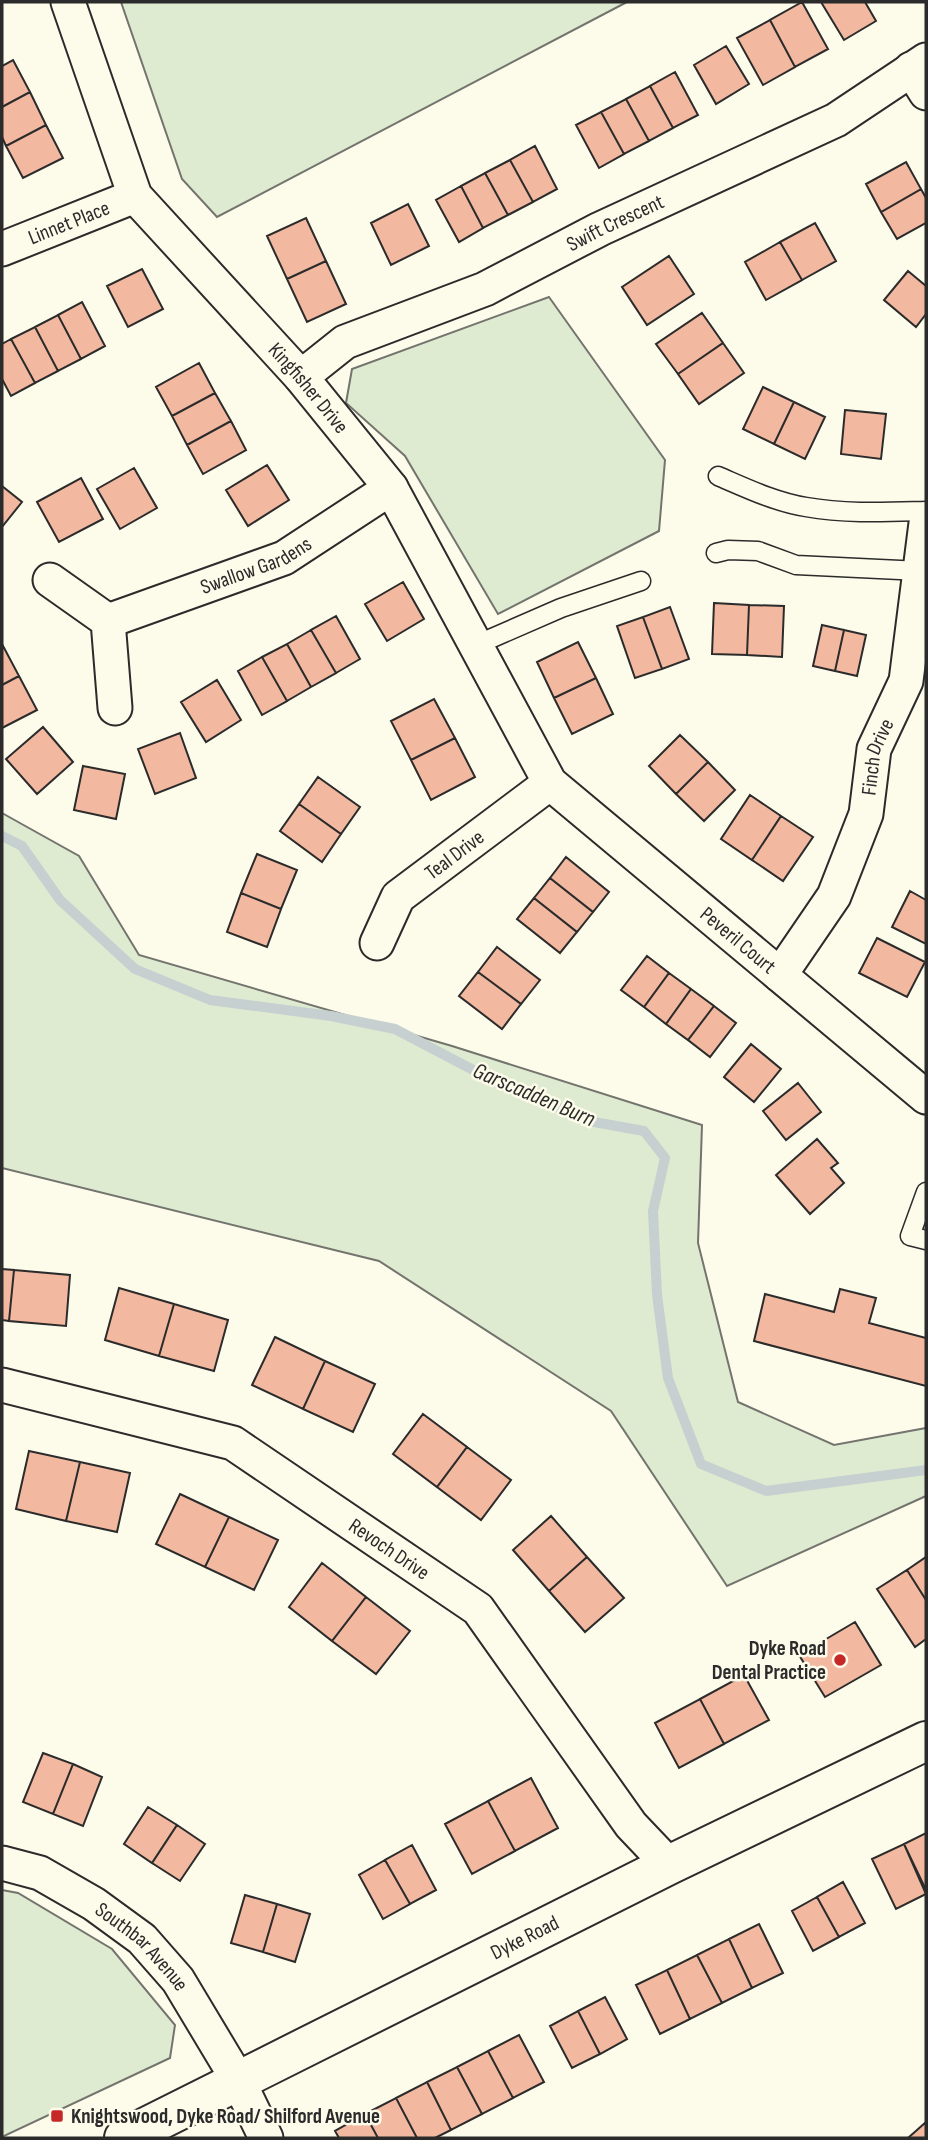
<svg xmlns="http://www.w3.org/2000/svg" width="928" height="2140" font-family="'Sofia Sans Condensed',sans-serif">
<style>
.green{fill:#deebd1;stroke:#74746e;stroke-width:2}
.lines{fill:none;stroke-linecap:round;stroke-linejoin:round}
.stream{stroke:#c7d0d0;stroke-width:10}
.building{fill:#f2b8a0;stroke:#2b2b2b;stroke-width:2}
.lane-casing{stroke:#2b2b2b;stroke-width:21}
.street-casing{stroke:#2b2b2b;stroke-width:37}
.secondary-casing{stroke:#2b2b2b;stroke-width:42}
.lane{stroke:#fdfbea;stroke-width:18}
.street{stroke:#fdfbea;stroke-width:33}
.secondary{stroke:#fdfbea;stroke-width:38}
.poi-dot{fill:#c62828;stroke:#fdfbea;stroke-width:2.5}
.labels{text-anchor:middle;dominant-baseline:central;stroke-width:5;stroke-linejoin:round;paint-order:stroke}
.street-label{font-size:21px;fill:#2b2b2b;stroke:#fdfbea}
.poi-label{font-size:21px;font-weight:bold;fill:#2b2b2b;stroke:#fdfbea;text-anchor:end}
.water-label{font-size:23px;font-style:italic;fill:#2b2b2b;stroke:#fdfbea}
</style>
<rect width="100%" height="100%" fill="#fdfbea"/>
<path class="green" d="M121 2H627L217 217 182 179Z
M549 297 665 460 659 531 498 614 405 456 346 403 352 369Z
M2 813 79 856 139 955 452 1046 702 1125 698 1243 738 1402 834 1445 926 1428V1496L727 1586 611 1411 379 1261 2 1168Z
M2 1890 18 1893 112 1949 175 2025 170 2058 2 2137Z"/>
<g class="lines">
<path class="stream" d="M2 836 22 846 60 900 135 969 210 1000 331 1016 395 1029 500 1084 594 1122 644 1131 665 1158 653 1211 657 1295 668 1378 701 1464 766 1491 926 1470"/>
</g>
<path class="building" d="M802 2 828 49 795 67 770 20Z
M821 2H865L876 21 844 40Z
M770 20 795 67 763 85 737 38Z
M726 46 749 84 716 104 694 65Z
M13 60 30 92 2 107V66Z
M675 72 698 115 673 128 650 86Z
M650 86 673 128 649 141 626 99Z
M30 92 46 125 6 146 2 137V107Z
M626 99 649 141 624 154 601 112Z
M601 112 624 154 599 168 576 125Z
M46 125 63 158 23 178 6 146Z
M535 146 557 189 533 202 510 160Z
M510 160 533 202 508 215 485 173Z
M906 162 921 189 881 212 866 184Z
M485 173 508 215 483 228 461 186Z
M461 186 483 228 459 242 436 200Z
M921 189 926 198V223L897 239 881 212Z
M408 204 429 246 391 265 371 223Z
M306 218 326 261 287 279 267 236Z
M815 223 836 261 802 280 780 242Z
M780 242 802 280 766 300 745 262Z
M669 256 694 294 647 325 622 287Z
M326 261 346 304 307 322 287 279Z
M142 269 163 309 128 327 107 286Z
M908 271 926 286V314L916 327 884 300Z
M82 302 105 346 81 359 58 315Z
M702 313 723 343 678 374 656 344Z
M58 315 81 359 58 371 35 327Z
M35 327 58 371 35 383 11 339Z
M11 339 35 383 11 396 2 379V344Z
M723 343 744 373 699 404 678 374Z
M199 363 215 393 172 416 156 387Z
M763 387 794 402 774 444 743 429Z
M215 393 231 421 187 445 172 416Z
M794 402 825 417 805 459 774 444Z
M845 410 886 414 881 459 841 454Z
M231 421 246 450 203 474 187 445Z
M267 465 289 500 248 526 226 490Z
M134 468 157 508 120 529 97 489Z
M81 478 103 519 59 542 37 502Z
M2 486 22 502 2 527Z
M403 582 424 619 387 641 365 604Z
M714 603 749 605 747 655 712 654Z
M749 605 784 606 782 657 747 655Z
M670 607 689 659 662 669 643 617Z
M336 616 360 659 336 673 311 630Z
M643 617 662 669 635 678 617 626Z
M822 625 844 630 835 671 813 666Z
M311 630 336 673 311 687 287 644Z
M844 630 866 635 857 676 835 671Z
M578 642 596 678 554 698 537 662Z
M2 644 19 676 2 685Z
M287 644 311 687 287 701 262 657Z
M262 657 287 701 262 715 238 671Z
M19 676 37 710 2 728V685Z
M596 678 613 714 572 734 554 698Z
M217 680 241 720 206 742 181 702Z
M434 699 455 738 411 760 391 721Z
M43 727 73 762 37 794 6 759Z
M180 733 196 778 155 794 138 749Z
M680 735 708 762 676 794 649 766Z
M455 738 475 777 431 800 411 760Z
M708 762 735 790 704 821 676 794Z
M83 766 125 774 116 819 74 810Z
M318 777 360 807 341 834 299 804Z
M750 795 781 816 752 860 721 839Z
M299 804 341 834 322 862 280 831Z
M781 816 813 837 783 881 752 860Z
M257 854 297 870 281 909 241 893Z
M566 857 609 892 593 912 550 878Z
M550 878 593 912 577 932 534 898Z
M910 891 926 900V944L892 927Z
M241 893 281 909 267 947 227 932Z
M534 898 577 932 560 953 517 919Z
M877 938 925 962 907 997 859 973Z
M497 947 540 980 521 1004 478 972Z
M647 956 669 973 644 1007 621 990Z
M478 972 521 1004 502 1029 459 996Z
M669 973 691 989 666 1024 644 1007Z
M691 989 714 1006 688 1040 666 1024Z
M714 1006 736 1023 710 1057 688 1040Z
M751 1044 781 1069 754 1102 724 1077Z
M798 1083 821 1112 786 1140 763 1111Z
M817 1139 838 1163 831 1168 844 1183 810 1214 776 1175Z
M2 1269 14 1270 9 1321 2 1320Z
M14 1270 70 1275 66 1326 9 1321Z
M119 1288 174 1304 159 1356 105 1340Z
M840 1289 876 1298 869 1323 926 1338V1386L754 1341 765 1294 834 1312Z
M174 1304 228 1320 214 1371 159 1356Z
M275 1337 325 1361 303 1409 252 1385Z
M325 1361 375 1384 353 1432 303 1409Z
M423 1414 467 1447 437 1487 393 1454Z
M467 1447 511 1480 481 1520 437 1487Z
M29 1451 80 1462 66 1521 16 1509Z
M80 1462 130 1473 117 1532 66 1521Z
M180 1494 229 1517 205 1567 156 1544Z
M551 1516 587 1557 549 1591 513 1550Z
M229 1517 278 1540 254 1590 205 1567Z
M587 1557 624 1598 585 1632 549 1591Z
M926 1557V1600L907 1570Z
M322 1563 366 1597 332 1641 289 1607Z
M907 1570 926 1600V1639L915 1647 877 1589Z
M366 1597 410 1631 376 1674 332 1641Z
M855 1622 881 1665 825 1697 799 1655Z
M744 1675 769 1720 724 1744 700 1699Z
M700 1699 724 1744 679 1768 655 1723Z
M43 1753 73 1764 53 1814 23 1802Z
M73 1764 102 1777 83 1826 53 1814Z
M531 1778 558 1828 515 1851 488 1801Z
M488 1801 515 1851 472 1874 445 1824Z
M148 1807 177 1825 152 1863 124 1844Z
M177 1825 205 1844 180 1881 152 1863Z
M926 1833V1890L904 1844Z
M904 1844 926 1894 896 1909 872 1859Z
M412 1845 436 1890 410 1904 385 1860Z
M385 1860 410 1904 383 1919 359 1875Z
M843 1882 865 1923 839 1937 817 1897Z
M245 1895 277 1904 263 1952 231 1943Z
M817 1897 839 1937 813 1951 792 1911Z
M277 1904 310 1914 295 1962 263 1952Z
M759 1924 783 1973 752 1988 729 1939Z
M729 1939 752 1988 722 2003 697 1955Z
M697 1955 722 2003 690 2019 667 1970Z
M667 1970 690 2019 660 2034 636 1985Z
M605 1997 627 2039 600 2054 578 2011Z
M578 2011 600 2054 572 2068 550 2026Z
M519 2035 544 2082 513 2098 488 2051Z
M488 2051 513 2098 482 2114 457 2067Z
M457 2067 482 2114 451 2130 427 2082Z
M427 2082 451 2130 435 2138H417L396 2098Z
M396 2098 417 2138H378L365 2114Z
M365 2114 378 2138H339L335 2131Z
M926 2122V2138H908Z"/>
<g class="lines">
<defs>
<path id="lane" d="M718 476C746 488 775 502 806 507 846 514 886 512 926 511
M716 553 728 550 758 551 796 565 921 571
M476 645 561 608 641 581
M926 1192 910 1236 926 1240"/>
<g id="street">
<path id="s1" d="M68 2 135 196 301 377 391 488 550 783 926 1097"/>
<path d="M911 69 926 93"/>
<path id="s2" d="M2 249 135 196"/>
<path id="s3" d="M301 377 345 342 485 289 600 229 836 120 926 60"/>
<path d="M50 580 108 621 115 708"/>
<path id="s4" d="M108 621 284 558 391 488"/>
<path id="s5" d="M377 943 398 897 550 783"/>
<path id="s6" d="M780 975 834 896 866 814 874 749 906 681 926 523"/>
<path id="s7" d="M2 1385 233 1443 478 1609 631 1825 669 1865"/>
<path id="s8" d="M2 1863 40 1873 94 1904 142 1939 178 1980 238 2080 266 2138"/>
</g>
<g id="secondary">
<path id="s9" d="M124 2138 669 1865 926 1741"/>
</g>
</defs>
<use href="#lane" class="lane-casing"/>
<use href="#street" class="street-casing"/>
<use href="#secondary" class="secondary-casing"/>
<use href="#lane" class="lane"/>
<use href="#street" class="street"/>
<use href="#secondary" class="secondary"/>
</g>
<g class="poi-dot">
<circle cx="840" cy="1660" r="7"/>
<rect x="50" y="2109" width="14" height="14" rx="3.5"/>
</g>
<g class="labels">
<g class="street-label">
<text stroke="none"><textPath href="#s2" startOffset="72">Linnet Place</textPath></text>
<text stroke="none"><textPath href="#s3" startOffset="352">Swift Crescent</textPath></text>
<text stroke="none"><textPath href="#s1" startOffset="464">Kingfisher Drive</textPath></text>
<text stroke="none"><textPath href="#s4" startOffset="158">Swallow Gardens</textPath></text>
<text stroke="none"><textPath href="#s6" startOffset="242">Finch Drive</textPath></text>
<text stroke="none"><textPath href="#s5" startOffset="121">Teal Drive</textPath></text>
<text stroke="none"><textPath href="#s1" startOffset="1174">Peveril Court</textPath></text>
<text stroke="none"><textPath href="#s7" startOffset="427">Revoch Drive</textPath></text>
<text stroke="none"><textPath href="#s9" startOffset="448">Dyke Road</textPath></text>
<text stroke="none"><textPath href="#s8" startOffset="166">Southbar Avenue</textPath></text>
</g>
<g class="poi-label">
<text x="826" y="1648">Dyke Road<tspan x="826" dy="24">Dental Practice</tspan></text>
<text x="71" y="2116" text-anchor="start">Knightswood, Dyke Road/ Shilford Avenue</text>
</g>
<g class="water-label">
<text transform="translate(534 1095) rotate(23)">Garscadden Burn</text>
</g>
</g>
<rect width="928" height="2140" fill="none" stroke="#2b2b2b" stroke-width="7"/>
</svg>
